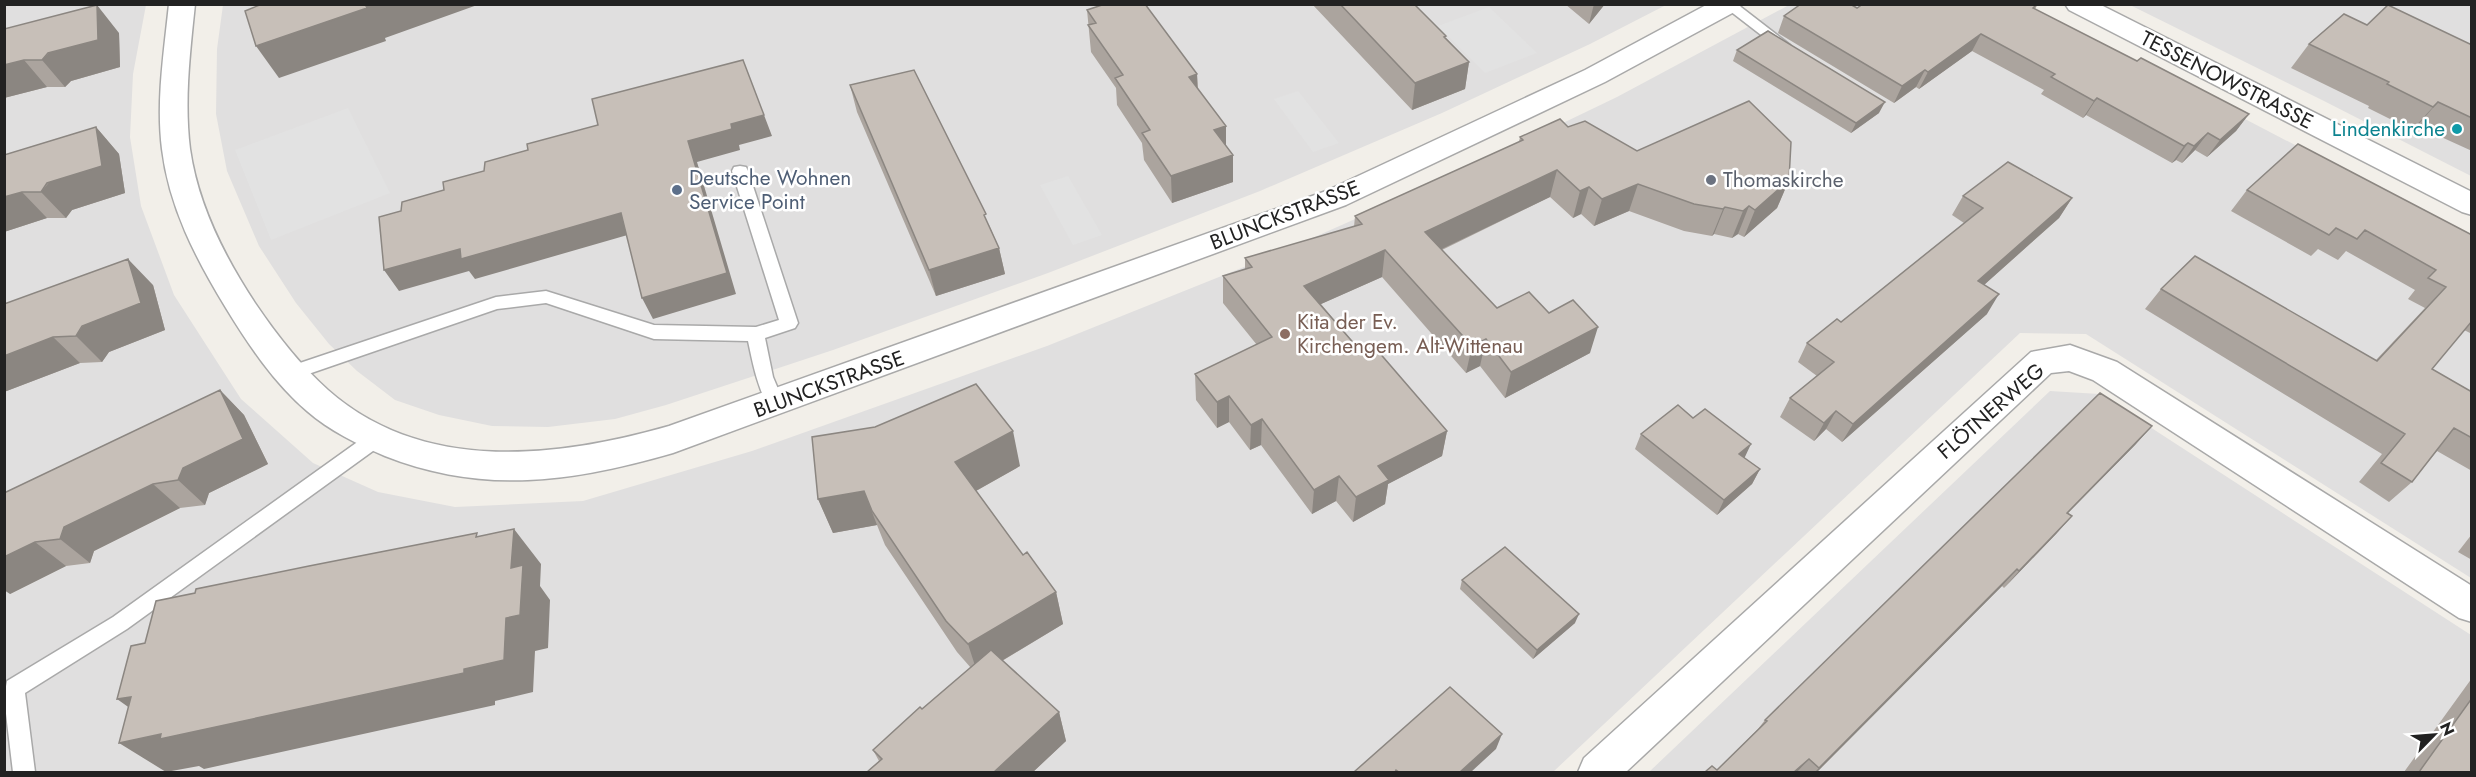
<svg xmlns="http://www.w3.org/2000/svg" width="2476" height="777" font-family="Jost,sans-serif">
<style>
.residential{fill:#e0dfdf}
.parking{fill:#e2e2e2}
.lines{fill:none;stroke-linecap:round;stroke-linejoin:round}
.lane-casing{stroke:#a9a9a9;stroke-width:3}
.street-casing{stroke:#a9a9a9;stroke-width:3}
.lane{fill:#fff;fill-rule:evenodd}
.street{fill:#fff;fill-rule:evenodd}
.wall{fill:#aba49e}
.shaded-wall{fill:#8b8681}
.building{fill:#c7bfb8;stroke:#8b8681;stroke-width:1.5}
.culture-dot{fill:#0f9aa8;stroke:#fff;stroke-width:2}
.worship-dot{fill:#6b7280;stroke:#fff;stroke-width:2}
.service-dot{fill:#5c6f8a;stroke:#fff;stroke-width:2}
.education-dot{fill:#8d6e63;stroke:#fff;stroke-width:2}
.labels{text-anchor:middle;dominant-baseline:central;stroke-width:5;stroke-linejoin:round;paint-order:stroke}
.street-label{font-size:21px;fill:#222;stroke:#fff}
.culture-label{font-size:21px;fill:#0d838f;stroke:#fff;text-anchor:end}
.service-label{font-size:21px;fill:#4e5e75;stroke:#fff;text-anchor:start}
.worship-label{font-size:21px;fill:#5b616d;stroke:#fff;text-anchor:start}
.education-label{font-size:21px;fill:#785e54;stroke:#fff;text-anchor:start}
</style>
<rect width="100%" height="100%" fill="#f2efe9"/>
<path class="residential" d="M5 5H146L133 74 130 137 141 206 174 295 241 399 313 463 378 492 455 507 583 501 752 451 1047 346 1274 255 1459 173 1617 97 1789 5H2027L2471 237V578L2086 334 2020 333 1553 772H5Z
M223 5H1666L1590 44 1442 113 1260 191 1048 273 833 350 666 405 615 419 548 427 492 426 439 415 395 400 357 371 329 344 296 303 259 246 227 171 216 114 217 49Z
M2130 5H2471V176L2324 101Z
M2050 391 2099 394 2471 635V772H1649Z"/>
<path class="parking" d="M1489 7 1537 53 1485 73 1438 26Z
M1298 91 1339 143 1313 152 1274 99Z
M348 108 390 193 271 240 235 150Z
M1068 176 1102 235 1073 245 1040 185Z"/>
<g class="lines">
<defs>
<path id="lane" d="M1721 4H1737L1790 45 1783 50 1778 48Z
M740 166 746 167 748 171 798 323 795 328 765 338 773 377 784 403 781 408 775 410 769 408C757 386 753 364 748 341L654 339 546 303 497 309 291 380 285 378 282 373 285 368 496 297 546 291 654 325 756 327 779 320 732 171 734 167Z
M377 431 384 433 386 438 384 443 127 629 25 693 35 772H13L4 697 7 681 113 617 370 433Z"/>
<path id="street" d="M169 4H195C190 52 184 101 190 149 198 205 224 256 255 303 276 334 300 365 328 390 423 474 557 458 669 426L1326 191 1585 70 1708 4H1742L1738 10 1605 82 1346 205 673 453C573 482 484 495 385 456 357 444 330 431 307 411 274 383 248 344 226 308 196 259 169 207 162 149 156 101 164 52 169 4Z
M2065 4H2099L2472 192V215L2462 212 2069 10Z
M2070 345 2117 362 2472 586V622L2459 618 2093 380 2069 371 2051 373 1626 772H1578L1584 758 2031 352Z"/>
</defs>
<use href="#lane" class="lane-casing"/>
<use href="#street" class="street-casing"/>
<use href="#lane" class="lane"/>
<use href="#street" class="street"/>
</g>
<path class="wall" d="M1312 4H1414L1469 62 1465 89 1412 110Z
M1565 4H1605L1589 24Z
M2038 4 2035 9 2137 61 2249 114 2236 131 2207 157 2195 150 2182 163 2176 160 2172 163 2086 115 2083 118 2041 94 2044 90 1972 51 1919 89 1916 87 1894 103 1778 33 1784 16 1857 8Z
M1087 10 1197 74 1198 89 1226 146 1233 155V182L1172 203 1144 160 1142 143 1117 105 1116 88 1091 52Z
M4 29 119 33 120 67 71 81 65 87H47L4 98Z
M2309 44 2472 45V151L2417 126 2412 130 2368 108 2369 106 2291 68Z
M1737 50 1879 113 1851 133 1733 61Z
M850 85 989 225 999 248 1005 274 936 296 857 112Z
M96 127 119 154 125 193 72 210 66 218H47L4 232V155Z
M1568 127 1637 151 1789 180 1777 208 1744 237 1738 234 1732 238 1714 234 1712 236 1684 231 1629 211 1594 226 1581 214 1573 218 1550 197 1442 250 1497 308 1549 313 1590 353 1505 398 1480 366 1466 373 1382 277 1321 304 1364 355 1447 431 1442 456 1388 484 1385 504 1353 522 1336 501 1312 514 1261 445 1250 450 1229 422 1217 428 1196 400 1195 374 1257 345 1223 303V276L1245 270V258L1354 227 1355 216 1519 142 1520 137Z
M2247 190 2472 235V334L2464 330 2432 369 2472 392V471L2437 451 2412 482 2389 502 2359 482 2382 454 2145 309 2161 289 2376 360 2425 308 2408 299 2415 290 2346 251 2338 260 2318 249 2311 256 2231 211Z
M1963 196 2072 198 2059 218 1984 285 1987 314 1842 442 1826 429 1814 441 1780 417 1790 398 1817 376 1798 362 1807 343 1841 322 1964 223 1952 215Z
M153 285 165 330 109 352 102 362 80 363 4 392V304Z
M220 390 244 415 268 464 209 493 205 505 180 508 94 551 90 563 66 566 10 594 4 493Z
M2152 426 2135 445 2068 513 2072 516 2056 534 2004 588 2002 586 1817 772H1705L1717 770 1758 729 1765 720Z
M1641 434 1744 458 1760 469 1752 484 1717 515 1635 449Z
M1020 466 976 491 1023 555 1056 592 1063 624 1002 661 1059 712 1066 741 1033 772H867L879 761 873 750 971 668 957 652 885 545 877 525 833 533 818 499Z
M2472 534V560L2458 552Z
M1462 580 1575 623 1533 659 1460 589Z
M2472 678V772H2404Z"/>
<path class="shaded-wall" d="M370 4H480L385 38 386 41 279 78 256 46Z
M1594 4H1605L1589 24Z
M97 5 119 33 120 67 71 81 65 87 42 60Z
M1981 34 1972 51 1919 89 1928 72Z
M24 60 47 87 4 98V65Z
M1469 62 1465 89 1412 110 1415 83Z
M1925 70 1916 87 1894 103 1902 86Z
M1197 74 1198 101 1189 77Z
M2097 98 2086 115 2083 118 2094 101Z
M1885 102 1879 113 1851 133 1856 123Z
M2438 102 2417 126 2412 130 2433 107Z
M2249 114 2236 131 2207 157 2220 140Z
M764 115 772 136 739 145 740 150 697 162 736 294 653 319 642 298 688 141 731 124Z
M1226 126V153L1214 130Z
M96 127 119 154 125 193 72 210 66 218 41 192Z
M2208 133 2195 150 2182 163 2194 146Z
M2188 143 2176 160 2172 163 2184 146Z
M1233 155V182L1172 203 1171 176Z
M1557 170 1550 197 1421 259 1425 232Z
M1789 180 1777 208 1744 237 1755 210Z
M1638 184 1629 211 1594 226 1602 199Z
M1589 187 1581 214 1573 218 1580 191Z
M22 192 47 218 4 232V197Z
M2072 198 2059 218 1966 301 1978 281Z
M1749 206 1738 234 1732 238 1743 211Z
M1725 207 1714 234 1712 236 1723 209Z
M621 213 631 234 475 279 469 271 399 291 384 270 460 249Z
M999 248 1005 274 936 296 929 270Z
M1385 250 1382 277 1303 312 1304 286Z
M128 259 153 285 165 330 109 352 102 362 76 336Z
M1999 294 1987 314 1842 442 1853 424Z
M1598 327 1590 353 1505 398 1511 372Z
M53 337 80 363 4 392V356Z
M1486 339 1480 366 1466 373 1472 346Z
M220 390 244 415 268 464 209 493 205 505 178 480 183 468Z
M1229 396V422L1217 428V402Z
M1836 411 1826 429 1814 441 1824 423Z
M1262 419 1261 445 1250 450 1251 425Z
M2152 426 2135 445 2051 530 2067 513Z
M1013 431 1020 466 965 497 955 462Z
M1447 431 1442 456 1388 484 1385 504 1353 522 1356 497 1378 466Z
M1751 444 1744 459 1739 454Z
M1760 469 1752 484 1717 515 1724 500Z
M1339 476 1336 501 1312 514 1314 490Z
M153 484 180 508 94 551 90 563 60 539 64 527Z
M864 491 877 525 833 533 818 499Z
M2072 516 2056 534 2004 588 2019 571Z
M514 529 541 564 540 586 550 600 548 648 535 651 533 692 495 701V705L204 769 199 766 166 772 119 743 464 669 506 618Z
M35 542 66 566 10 594 4 590V557Z
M2017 569 2002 586 1817 772H1815Z
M1056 592 1063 624 978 675 968 644Z
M1579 614 1575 623 1533 659 1537 650Z
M131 697 162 731 117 699Z
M1059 712 1066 741 1033 772H994Z
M1502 734 1496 749 1471 772H1460Z
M1809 759 1797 772H1794Z"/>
<path class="building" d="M262 4H370L366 6 367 8 256 46 245 11Z
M1105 4H1145L1197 74 1189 77 1226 126 1214 130 1233 155 1171 176 1142 133 1150 130 1115 78 1123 75 1088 25 1096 23 1087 10Z
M1340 4H1414L1446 36 1444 37 1469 62 1415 83Z
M1801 4H1850L1857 8 1863 4H2037L2033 8 2137 61 2141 58 2249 114 2220 140 2208 133 2194 146 2188 143 2184 146 2097 98 2094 101 2051 77 2055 74 1981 34 1928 72 1925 70 1902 86 1784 16Z
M97 5 98 40 48 53 42 60H24L4 65V29Z
M2388 5 2472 45V118L2438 102 2433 107 2387 84 2389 82 2309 44 2344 14 2367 25Z
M1768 31 1885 102 1856 123 1737 50Z
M743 60 764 115 731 124 732 129 688 141 727 273 642 298 621 213 461 259 460 249 384 270 379 217 401 211 402 202 444 190 443 182 484 171 485 162 528 150 527 144 598 125 592 99Z
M914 70 986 214 984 215 999 248 929 270 850 85Z
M1749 101 1791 142 1789 180 1755 210 1749 206 1743 211 1725 207 1723 209 1694 204 1638 184 1602 199 1589 187 1580 191 1557 170 1425 232 1497 308 1529 292 1549 313 1573 300 1598 327 1511 372 1486 339 1472 346 1385 250 1304 286 1364 355 1377 350 1447 431 1378 466 1389 480 1356 497 1339 476 1314 490 1262 419 1251 425 1229 396 1217 402 1195 374 1272 337 1223 276 1252 267 1245 258 1362 224 1355 216 1523 140 1520 137 1560 119 1568 127 1585 121 1637 151Z
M96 127 102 166 47 183 41 192H22L4 197V155Z
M2298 144 2472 235V321L2432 369 2472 392V438L2454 428 2412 482 2381 463 2405 434 2161 289 2195 256 2377 361 2446 287 2428 278 2436 270 2365 230 2357 239 2336 228 2329 235 2247 190Z
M2008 162 2072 198 1978 281 1999 294 1853 424 1836 411 1824 423 1790 398 1834 362 1807 343 1837 319 1841 322 1983 208 1963 196Z
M128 259 141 303 82 326 76 336 53 337 4 356V304Z
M976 384 1013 431 955 462 1023 555 1027 552 1056 592 968 644 946 621 872 511 864 491 818 499 812 437 875 427Z
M220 390 243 439 183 468 178 480 153 484 64 527 60 539 35 542 4 557V493Z
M2100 393 2152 426 2067 513 2072 516 2019 571 2017 569 1819 768 1809 759 1794 772H1705L1712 766 1717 770 1767 721 1765 720Z
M1678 405 1693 418 1705 409 1751 444 1739 454 1760 469 1724 500 1641 434Z
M514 529 511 568 523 565 520 615 506 618 504 660 464 669V673L160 739 161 734 119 743 131 697 117 699 131 646 145 643 156 601 195 593 196 589 309 566 477 533 476 537Z
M1505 547 1579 614 1537 650 1462 580Z
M991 650 1059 712 994 772H867L882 759 873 750 920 707 922 709Z
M1450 687 1502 734 1460 772H1399L1396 770 1395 772H1354Z
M2472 698V772H2419Z"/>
<circle class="culture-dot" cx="2457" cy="129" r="6"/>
<circle class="worship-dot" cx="1711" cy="180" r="6"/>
<circle class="service-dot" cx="677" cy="190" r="6"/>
<circle class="education-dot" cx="1285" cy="334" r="6"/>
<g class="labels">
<g class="street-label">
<text transform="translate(2227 80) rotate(27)">TESSENOWSTRASSE</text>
<text transform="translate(1285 215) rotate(-21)">BLUNCKSTRASSE</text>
<text transform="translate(829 384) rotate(-20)">BLUNCKSTRASSE</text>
<text transform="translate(1991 411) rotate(-41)">FLÖTNERWEG</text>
</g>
<g class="culture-label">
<text x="2445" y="129">Lindenkirche</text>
</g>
<g class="service-label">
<text x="689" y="178">Deutsche Wohnen<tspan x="689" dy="24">Service Point</tspan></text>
</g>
<g class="worship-label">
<text x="1723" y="180">Thomaskirche</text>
</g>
<g class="education-label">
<text x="1297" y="322">Kita der Ev.<tspan x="1297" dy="24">Kirchengem. Alt-Wittenau</tspan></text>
</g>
</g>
<rect width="2476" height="777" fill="none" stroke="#222222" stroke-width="12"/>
<g transform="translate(2434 735) rotate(65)" stroke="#ffffff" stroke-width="4.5" paint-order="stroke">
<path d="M0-4.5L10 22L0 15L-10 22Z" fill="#222222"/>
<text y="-9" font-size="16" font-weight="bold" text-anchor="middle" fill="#222222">N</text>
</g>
</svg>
